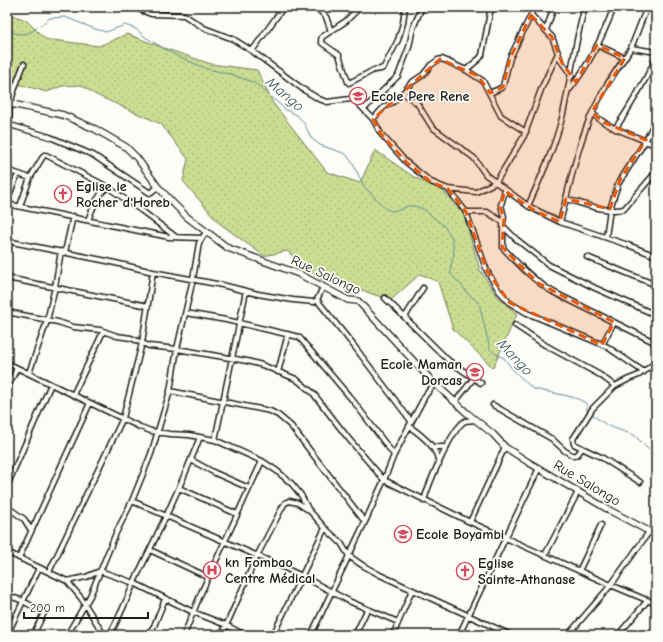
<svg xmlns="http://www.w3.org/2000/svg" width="663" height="642" font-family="'Comic Neue',sans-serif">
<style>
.green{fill:url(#green-dots);stroke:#747c57}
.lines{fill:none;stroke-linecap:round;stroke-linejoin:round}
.stream{stroke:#5f8c99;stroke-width:1}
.minor-casing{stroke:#1c1c1c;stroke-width:7}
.tertiary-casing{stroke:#1c1c1c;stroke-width:8}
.minor{stroke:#fdfcf7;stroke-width:4}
.tertiary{stroke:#fdfcf7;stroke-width:5.5}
.marked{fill:#e8590c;fill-opacity:0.2;stroke:#e8590c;stroke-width:3;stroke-dasharray:8 5;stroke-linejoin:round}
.labels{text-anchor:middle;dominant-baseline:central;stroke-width:3.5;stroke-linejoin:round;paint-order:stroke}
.poi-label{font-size:14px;font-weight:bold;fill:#1c1c1c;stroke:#fdfcf7;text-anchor:start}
.street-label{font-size:14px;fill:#1c1c1c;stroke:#fdfcf7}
.water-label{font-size:15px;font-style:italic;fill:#435d65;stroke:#fdfcf7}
</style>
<defs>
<pattern id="green-dots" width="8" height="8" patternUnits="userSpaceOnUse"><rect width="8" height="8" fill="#cbdd92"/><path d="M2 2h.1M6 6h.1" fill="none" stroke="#aebd7d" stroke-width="1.8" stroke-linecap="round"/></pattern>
</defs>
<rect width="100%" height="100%" fill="#fdfcf7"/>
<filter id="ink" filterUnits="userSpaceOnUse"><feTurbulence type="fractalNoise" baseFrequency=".025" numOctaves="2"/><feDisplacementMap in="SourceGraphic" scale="8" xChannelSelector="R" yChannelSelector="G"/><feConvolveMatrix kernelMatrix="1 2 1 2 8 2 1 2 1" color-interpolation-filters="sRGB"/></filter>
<g filter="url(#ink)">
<path class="green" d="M7 13 26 20 45 39 99 46 127 34 164 48 211 64 257 70 273 103 327 172 360 183 375 150 414 177 443 191 463 213 480 270 497 296 517 314 493 368 453 329 438 282 420 274 391 300 372 294 340 281 324 282 287 251 264 256 219 223 183 181 188 159 161 124 96 95 81 85 62 86 47 92 7 81Z"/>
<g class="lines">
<path class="stream" d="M7 26 14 33 23 34 31 32 50 18 65 17 95 29 106 32 125 25 136 29 145 37 175 55 207 69 231 74 255 83 286 110 297 115 304 123 311 138 320 145 346 154 353 164 364 186 386 209 392 211 399 210 408 206H415L423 209 444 226 452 238 454 254 451 265V274L463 287 467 293 479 303 490 349 494 353 504 358 513 370 533 389 568 396 578 399 587 404V410L588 411
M590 413 608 426 634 435 656 457"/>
<defs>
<path id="minor" d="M133 7 151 14 184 15 204 28 233 39 252 51 304 90 319 99 327 102 350 99 355 100 373 119 381 134 406 162 431 182 448 189 466 212 487 271 499 291 510 303 527 313 606 346 644 372
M360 7 346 21 322 37 321 40 322 43 339 55 348 82 349 83 374 70 381 69 384 67 398 40 403 23 405 7
M647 7 631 48 606 86 592 113C611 131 634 134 656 146
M320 11 326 17 331 31
M531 15 552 37 561 61 572 76
M546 30 554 7
M597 45 625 58
M631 48 656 52
M252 51 280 12 282 7
M24 64C17 82 6 107 10 125L50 137 93 155 150 193 158 187
M466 70 480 58 482 55 491 7
M570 89C589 65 603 36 614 7
M403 93 417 103 432 127 474 158 486 175 528 206 560 222 628 245 656 256
M490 93 501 88 503 86 510 58 531 15 533 7
M364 109 398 76 409 47 413 28 422 7
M373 119 384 107 393 102 403 93 411 83 423 75 431 65 438 60 442 59 466 70 483 81 501 116 526 132
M615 129C631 106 644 83 656 58
M7 170 30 178
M448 189 476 192 496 182 524 136 542 87 558 53
M566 199C584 204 606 213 624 209L656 172
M7 200 18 174
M7 204 169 237 202 238
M20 206 30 178 44 155H46L106 186 142 211 176 237
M528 206C541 177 554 149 562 118 571 81 574 43 585 7
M466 212H487L503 222V248C519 265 533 280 553 292L656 343
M88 220C93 208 97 196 107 187
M503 222 504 217 501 205 505 190
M560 222C570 185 577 147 592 113
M504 227 516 239 549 265 595 288 656 315
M606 237 610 209 618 184 646 140 656 119
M7 241 107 261 153 272 222 285 258 294 293 300 314 302 317 300
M656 242V252
M65 252 73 216
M587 257 656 285
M7 278 148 306
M323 287 317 300 354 346 411 421
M385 298 449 361 481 383
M7 312 58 322 73 327 100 330 117 336 131 338 149 346 177 349 247 361 262 365 296 379 313 393 348 438 384 480 470 522 611 585 656 604
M186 313 226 320 299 337 354 402 394 455
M405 317 423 288
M515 325 545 345 600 375 615 386
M602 345 614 322
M7 363 140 427 151 431 170 434 189 435 215 440 262 461 277 471 292 484 301 495 308 509 325 528 341 543 349 556 362 565 380 575 511 635
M278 372 288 334
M29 373 47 321 55 287 61 251
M7 389 17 368
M170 391 270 411 278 415 291 426 365 522
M73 395 103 332
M455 402 474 378
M493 405 552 439 565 451 574 456 578 454 582 448 601 457 640 482
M409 426C422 436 437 446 439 464
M215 440 246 291
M433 447H447
M582 448 574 444 573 439 593 408 615 386 629 379 639 375 656 362
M191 460 215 473 249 488
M7 486 51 384
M179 488 237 514
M132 501 276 564 302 576 351 602 398 622
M424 501C428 485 452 428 465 421L475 420
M7 507 24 519 31 530
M470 522 505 447
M150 550 208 577
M7 552 67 581 81 598 104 635
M545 555 578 492
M19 558 90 403
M579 571 601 525
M49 572 123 418 142 343 153 272
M67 581 86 577 100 571 134 583 193 612 226 625 245 635
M7 595 23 601 44 613 33 635
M7 635 39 568
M67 635 90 596 116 533 132 501 151 454 170 391 177 349 193 279 199 243 206 232
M109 635C121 616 128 595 138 574 160 529 182 484 200 437
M148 635 154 626 165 599
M184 635 201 593 262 461
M222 635 257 556 282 508 285 503 289 501 298 503 307 509
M273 635 325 528
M311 635 365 522 384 480 394 455 425 396 435 383
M355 635 367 610
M393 635 412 590
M459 635 539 468
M568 635 611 585 649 532
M618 635 648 600"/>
<path id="tertiary" d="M7 103 63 115 95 129 126 147 137 158 158 187 172 202 187 217 228 248 299 274 348 300 358 301 432 381 467 413 493 434 505 447 528 462 609 510 656 535"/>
</defs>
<use href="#minor" class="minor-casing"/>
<use href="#tertiary" class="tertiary-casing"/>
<use href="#minor" class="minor"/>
<use href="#tertiary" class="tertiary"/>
</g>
</g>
<path class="marked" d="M531 15 552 37 562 63 576 82 597 45 625 58 592 112 603 122 646 140 620 180 610 209 566 199 560 222 535 211 505 191 500 207 504 217 502 247 538 283 614 322 602 345 510 303 487 271 466 212 448 189 431 182 406 162 381 134 373 119 440 59 478 76 490 93 503 87 510 58Z"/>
<defs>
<symbol id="school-ring" viewBox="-11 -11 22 22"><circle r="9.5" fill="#fdfcf7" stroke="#d1495b" stroke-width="1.5"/><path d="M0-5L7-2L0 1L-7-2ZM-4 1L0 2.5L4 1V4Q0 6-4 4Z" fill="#d1495b"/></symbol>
<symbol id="church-ring" viewBox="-11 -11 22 22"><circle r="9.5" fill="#fdfcf7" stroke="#d1495b" stroke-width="1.5"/><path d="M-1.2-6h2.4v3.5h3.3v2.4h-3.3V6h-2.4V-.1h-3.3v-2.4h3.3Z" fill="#d1495b"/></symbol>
<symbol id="hospital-ring" viewBox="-11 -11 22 22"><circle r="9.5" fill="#fdfcf7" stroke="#d1495b" stroke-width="1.5"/><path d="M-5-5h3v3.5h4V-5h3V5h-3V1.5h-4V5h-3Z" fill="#d1495b"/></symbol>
</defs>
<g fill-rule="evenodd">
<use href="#school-ring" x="348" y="86" width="20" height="20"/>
<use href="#church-ring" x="53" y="184" width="20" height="20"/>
<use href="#school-ring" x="465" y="362" width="20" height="20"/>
<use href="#school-ring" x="393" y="524" width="20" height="20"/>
<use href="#hospital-ring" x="202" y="560" width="20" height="20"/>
<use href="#church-ring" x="455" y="561" width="20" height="20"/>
</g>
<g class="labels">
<g class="poi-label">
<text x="371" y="96">Ecole Pere Rene</text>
<text x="76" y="186">Eglise le<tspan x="76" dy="16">Rocher d'Horeb</tspan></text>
<text x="462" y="364" text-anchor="end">Ecole Maman<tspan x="462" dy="16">Dorcas</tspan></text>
<text x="416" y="534">Ecole Boyambi</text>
<text x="225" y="562">kn Fombao<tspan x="225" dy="16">Centre Médical</tspan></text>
<text x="478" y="563">Eglise<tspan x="478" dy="16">Sainte-Athanase</tspan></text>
</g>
<g class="street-label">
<text transform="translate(326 275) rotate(25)">Rue Salongo</text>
<text transform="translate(587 483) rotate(31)">Rue Salongo</text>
</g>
<g class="water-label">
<text transform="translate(285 94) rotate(40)">Mango</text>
<text transform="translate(515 357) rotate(47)">Mango</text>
</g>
</g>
<rect width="663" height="642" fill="none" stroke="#fdfcf7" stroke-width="24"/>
<rect x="12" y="12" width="639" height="618" fill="none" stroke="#1c1c1c" stroke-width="1.5" filter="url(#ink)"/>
<path d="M24 612v6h124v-6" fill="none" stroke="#1c1c1c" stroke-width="2"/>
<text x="30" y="612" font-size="12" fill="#1c1c1c" stroke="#fdfcf7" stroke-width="3" paint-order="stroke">200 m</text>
</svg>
